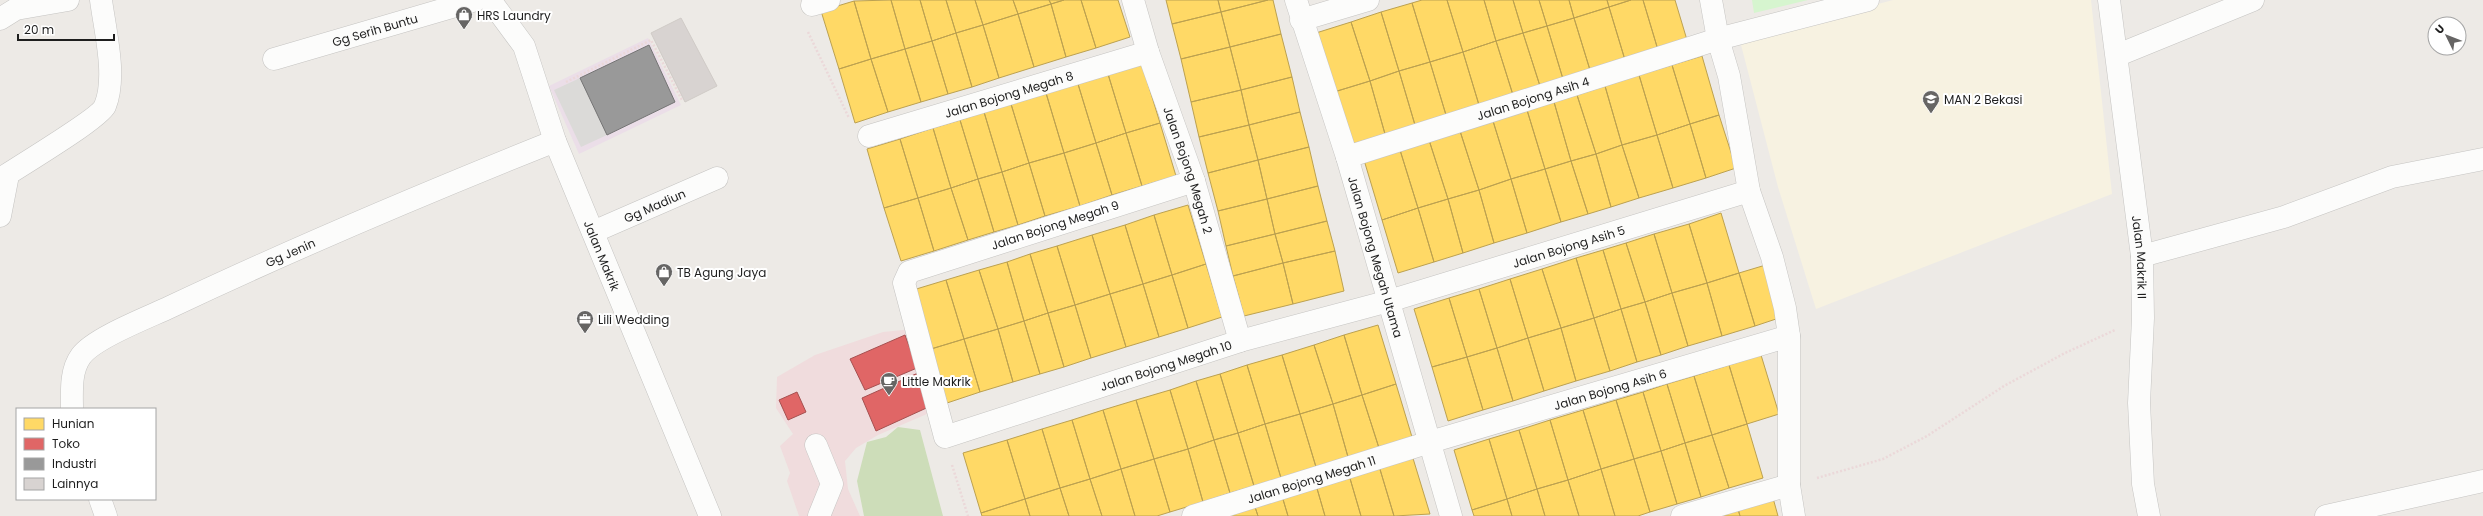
<svg xmlns="http://www.w3.org/2000/svg" width="2483" height="516" font-family="Poppins,sans-serif">
<style>
.commercial{fill:#f0dcdd}
.industrial{fill:#ebdee8}
.education{fill:#f7f2e1}
.religious{fill:#dbdad8}
.forest{fill:#cdddb9}
.park{fill:#d6f5cf}
.homes{fill:#ffd966;stroke:#bca150}
.shops{fill:#e06666;stroke:#a65050}
.industry{fill:#999;stroke:#747474}
.building{fill:#d8d3d1;stroke:#d0cbc7}
.lines{fill:none;stroke-linecap:round;stroke-linejoin:round}
.minor-casing{stroke:#c5c4c2;stroke-width:23}
.path{stroke:#ebd8d9;stroke-width:2.5;stroke-dasharray:2 2;stroke-linecap:butt}
.minor{stroke:#fcfcfb;stroke-width:22}
.labels{text-anchor:middle;dominant-baseline:central;stroke-width:4;stroke-linejoin:round;paint-order:stroke}
.poi-label{font-size:12px;fill:#1e1e1e;stroke:#fff;text-anchor:start}
.street-label{font-size:12px;fill:#1e1e1e;stroke:#fff}
</style>
<rect width="100%" height="100%" fill="#edeae6"/>
<path class="commercial" d="M913 329 934 411 878 435 856 448 845 461 848 489 860 516H799L787 481 790 473 780 446 793 434 776 408 777 377 815 355 883 332Z"/>
<path class="industrial" d="M648 38 681 105 579 154 549 86Z"/>
<path class="education" d="M1893 0H2091L2112 194 1816 309 1778 187 1740 41Z"/>
<path class="religious" d="M580 78 607 135 581 147 554 90Z"/>
<path class="forest" d="M898 427 920 430 943 516H864L857 481 867 442 886 437Z"/>
<path class="park" d="M1752 0H1808L1754 13Z"/>
<path class="homes" d="M891 0H920L932 41 905 49Z
M891 0 905 49 871 59 854 1Z
M920 0H946L956 33 932 41Z
M946 0H975L983 25 956 33Z
M975 0H1013L1018 14 983 25Z
M1013 0H1049L1051 4 1018 14Z
M1049 0H1064L1051 4Z
M1064 0H1081L1096 48 1066 57 1051 4Z
M1081 0H1118L1130 37 1096 48Z
M1166 0H1218L1221 12 1172 24Z
M1218 0H1268L1221 12Z
M1268 0H1273L1281 34 1230 47 1221 12Z
M1422 0H1447L1463 52 1430 62 1412 3Z
M1447 0H1484L1496 41 1463 52Z
M1484 0H1513L1523 33 1496 41Z
M1513 0H1539L1547 26 1523 33Z
M1539 0H1569L1574 18 1547 26Z
M1569 0H1607L1609 7 1574 18Z
M1607 0H1631L1609 7Z
M1631 0H1643L1658 50 1625 60 1609 7Z
M1643 0H1675L1687 40 1658 50Z
M854 1 871 59 839 69 821 11Z
M1412 3 1430 62 1399 71 1381 12Z
M1051 4 1066 57 1034 67 1018 14Z
M1609 7 1625 60 1590 70 1574 18Z
M1221 12 1230 47 1181 59 1172 24Z
M1381 12 1399 71 1370 81 1351 22Z
M1018 14 1034 67 999 78 983 25Z
M1574 18 1590 70 1563 79 1547 26Z
M1351 22 1370 81 1334 92 1316 33Z
M983 25 999 78 972 87 956 33Z
M1547 26 1563 79 1540 86 1523 33Z
M956 33 972 87 948 94 932 41Z
M1523 33 1540 86 1513 95 1496 41Z
M1281 34 1292 77 1241 90 1230 47Z
M932 41 948 94 921 102 905 49Z
M1496 41 1513 95 1479 105 1463 52Z
M1230 47 1241 90 1191 102 1181 59Z
M905 49 921 102 888 112 871 59Z
M1463 52 1479 105 1446 115 1430 62Z
M1702 56 1719 115 1690 124 1672 65Z
M871 59 888 112 855 123 839 69Z
M1430 62 1446 115 1415 125 1399 71Z
M1142 64 1160 123 1126 133 1108 74Z
M1672 65 1690 124 1657 135 1639 75Z
M1399 71 1415 125 1385 134 1370 81Z
M1108 74 1126 133 1096 143 1078 84Z
M1639 75 1657 135 1622 145 1605 86Z
M1292 77 1300 112 1249 125 1241 90Z
M1370 81 1385 134 1350 145 1334 92Z
M1078 84 1096 143 1064 153 1046 93Z
M1605 86 1622 145 1596 154 1577 95Z
M1241 90 1249 125 1199 137 1191 102Z
M1046 93 1064 153 1029 163 1011 104Z
M1577 95 1596 154 1571 161 1554 102Z
M1554 102 1571 161 1545 169 1527 110Z
M1011 104 1029 163 1002 172 984 112Z
M1527 110 1545 169 1511 179 1493 121Z
M984 112 1002 172 978 179 960 120Z
M1300 112 1309 147 1258 160 1249 125Z
M1719 115 1736 168 1706 178 1690 124Z
M960 120 978 179 951 188 933 128Z
M1493 121 1511 179 1479 190 1460 131Z
M1160 123 1176 176 1142 186 1126 133Z
M1690 124 1706 178 1673 188 1657 135Z
M1249 125 1258 160 1208 173 1199 137Z
M933 128 951 188 918 198 900 139Z
M1460 131 1479 190 1448 199 1429 140Z
M1126 133 1142 186 1112 195 1096 143Z
M1657 135 1673 188 1639 198 1622 145Z
M900 139 918 198 884 208 867 149Z
M1429 140 1448 199 1418 208 1400 150Z
M1096 143 1112 195 1080 206 1064 153Z
M1622 145 1639 198 1611 207 1596 154Z
M1309 147 1318 186 1267 199 1258 160Z
M1400 150 1418 208 1382 220 1364 160Z
M1064 153 1080 206 1045 216 1029 163Z
M1596 154 1611 207 1588 214 1571 161Z
M1258 160 1267 199 1218 211 1208 173Z
M1571 161 1588 214 1561 222 1545 169Z
M1029 163 1045 216 1018 225 1002 172Z
M1545 169 1561 222 1527 233 1511 179Z
M1002 172 1018 225 994 232 978 179Z
M978 179 994 232 968 240 951 188Z
M1511 179 1527 233 1494 243 1479 190Z
M1318 186 1327 221 1275 234 1267 199Z
M951 188 968 240 934 251 918 198Z
M1479 190 1494 243 1463 253 1448 199Z
M918 198 934 251 901 261 884 208Z
M1267 199 1275 234 1226 246 1218 211Z
M1448 199 1463 253 1434 262 1418 208Z
M1188 205 1206 264 1172 275 1154 215Z
M1418 208 1434 262 1398 273 1382 220Z
M1721 213 1739 273 1707 283 1689 224Z
M1154 215 1172 275 1143 284 1125 225Z
M1327 221 1335 251 1283 263 1275 234Z
M1689 224 1707 283 1672 293 1654 234Z
M1125 225 1143 284 1110 294 1092 235Z
M1275 234 1283 263 1233 276 1226 246Z
M1654 234 1672 293 1645 302 1626 243Z
M1092 235 1110 294 1075 305 1057 246Z
M1626 243 1645 302 1621 309 1603 250Z
M1057 246 1075 305 1048 313 1030 254Z
M1603 250 1621 309 1594 318 1576 258Z
M1335 251 1344 291 1293 304 1283 263Z
M1030 254 1048 313 1024 321 1007 262Z
M1576 258 1594 318 1561 328 1542 269Z
M1007 262 1024 321 998 329 979 270Z
M1283 263 1293 304 1244 316 1233 276Z
M1206 264 1222 317 1188 328 1172 275Z
M1769 264 1785 316 1755 326 1739 273Z
M1542 269 1561 328 1528 338 1510 279Z
M979 270 998 329 964 339 946 280Z
M1739 273 1755 326 1722 336 1707 283Z
M1172 275 1188 328 1159 337 1143 284Z
M1510 279 1528 338 1497 348 1479 289Z
M946 280 964 339 931 349 913 290Z
M1707 283 1722 336 1688 346 1672 293Z
M1143 284 1159 337 1126 347 1110 294Z
M1479 289 1497 348 1467 357 1449 298Z
M1672 293 1688 346 1661 355 1645 302Z
M1110 294 1126 347 1091 358 1075 305Z
M1449 298 1467 357 1432 367 1414 309Z
M1645 302 1661 355 1637 362 1621 309Z
M1075 305 1091 358 1064 367 1048 313Z
M1621 309 1637 362 1610 371 1594 318Z
M1048 313 1064 367 1040 374 1024 321Z
M1594 318 1610 371 1576 381 1561 328Z
M1024 321 1040 374 1013 382 998 329Z
M1378 325 1396 384 1362 395 1344 335Z
M1561 328 1576 381 1544 391 1528 338Z
M998 329 1013 382 980 392 964 339Z
M1344 335 1362 395 1333 404 1314 345Z
M1528 338 1544 391 1513 401 1497 348Z
M964 339 980 392 947 403 931 349Z
M1314 345 1333 404 1300 414 1282 355Z
M1497 348 1513 401 1483 410 1467 357Z
M1282 355 1300 414 1265 424 1247 365Z
M1761 355 1779 414 1747 424 1729 365Z
M1467 357 1483 410 1448 421 1432 367Z
M1247 365 1265 424 1238 433 1220 374Z
M1729 365 1747 424 1712 435 1694 376Z
M1220 374 1238 433 1214 440 1196 381Z
M1694 376 1712 435 1685 443 1667 384Z
M1196 381 1214 440 1188 449 1170 390Z
M1396 384 1412 437 1379 448 1362 395Z
M1667 384 1685 443 1661 451 1643 392Z
M1170 390 1188 449 1154 459 1136 400Z
M1643 392 1661 451 1634 459 1616 400Z
M1362 395 1379 448 1348 457 1333 404Z
M1136 400 1154 459 1121 469 1103 410Z
M1616 400 1634 459 1601 469 1583 410Z
M1333 404 1348 457 1316 467 1300 414Z
M1103 410 1121 469 1090 479 1072 420Z
M1583 410 1601 469 1568 480 1550 420Z
M1300 414 1316 467 1281 478 1265 424Z
M1072 420 1090 479 1060 488 1042 429Z
M1550 420 1568 480 1537 489 1519 430Z
M1265 424 1281 478 1254 486 1238 433Z
M1747 424 1763 478 1729 488 1712 435Z
M1042 429 1060 488 1025 499 1007 440Z
M1519 430 1537 489 1507 499 1489 439Z
M1238 433 1254 486 1230 493 1214 440Z
M1712 435 1729 488 1701 497 1685 443Z
M1489 439 1507 499 1472 510 1454 450Z
M1007 440 1025 499 981 513 963 453Z
M1214 440 1230 493 1203 502 1188 449Z
M1685 443 1701 497 1677 504 1661 451Z
M1188 449 1203 502 1170 512 1154 459Z
M1661 451 1677 504 1650 512 1634 459Z
M1412 455 1430 514 1394 516 1379 466Z
M1154 459 1170 512 1157 516H1135L1121 469Z
M1634 459 1650 512 1638 516H1615L1601 469Z
M1379 466 1394 516H1361L1349 475Z
M1121 469 1135 516H1102L1090 479Z
M1601 469 1615 516H1579L1568 480Z
M1349 475 1361 516H1325L1316 485Z
M1090 479 1102 516H1069L1060 488Z
M1568 480 1579 516H1545L1537 489Z
M1316 485 1325 516H1288L1282 496Z
M1060 488 1069 516H1030L1025 499Z
M1537 489 1545 516H1512L1507 499Z
M1282 496 1288 516H1258L1254 504Z
M1773 498 1778 516H1740L1738 509Z
M1025 499 1030 516H982L981 513Z
M1507 499 1512 516H1474L1472 510Z
M1254 504 1258 516H1232L1230 512Z
M1738 509 1740 516H1716Z"/>
<path class="shops" d="M905 335 917 368 865 390 850 359Z
M918 373 933 405 876 431 862 398Z
M797 392 806 412 788 420 779 400Z"/>
<path class="industry" d="M649 45 675 102 607 135 580 78Z"/>
<path class="building" d="M681 18 717 86 685 102 651 33Z"/>
<g class="lines">
<defs>
<g id="minor">
<path id="s1" d="M490 0 524 46 555 141 710 516"/>
<path id="s2" d="M1133 0 1148 52 1194 181 1240 341"/>
<path id="s3" d="M1296 0 1347 157 1451 516"/>
<path d="M1711 0 1718 39 1729 76 1749 191 1772 257 1785 308 1789 336V485L1794 516"/>
<path id="s4" d="M2109 0 2142 256 2143 318 2139 403 2143 484 2149 516"/>
<path d="M812 5 829 0"/>
<path d="M0 19 16 9 68 0"/>
<path d="M1301 20 1368 0"/>
<path d="M2118 55 2253 0"/>
<path id="s5" d="M274 59 476 0"/>
<path id="s6" d="M869 136 1148 52"/>
<path id="s7" d="M1347 157 1718 39 1868 0"/>
<path d="M0 179C17 168 100 118 105 106 117 77 105 31 101 0"/>
<path id="s8" d="M1194 181 909 272 904 283 945 437 1240 341 1389 301 1749 191"/>
<path d="M0 216 8 175"/>
<path id="s9" d="M593 232 717 178"/>
<path d="M2142 256 2284 217 2392 177 2483 159"/>
<path id="s10" d="M72 409C72 392 70 371 81 356 94 338 149 317 170 307 297 247 425 193 555 141"/>
<path d="M816 445 832 484 819 516"/>
<path d="M100 499 106 516"/>
<path id="s11" d="M1193 516 1430 442 1789 336"/>
<path d="M1682 516 1789 485"/>
<path d="M2326 516 2483 481"/>
</g>
</defs>
<use href="#minor" class="minor-casing"/>
<path class="path" d="M808 32 849 118
M566 82 651 40 682 100
M952 465 968 516
M1817 478 1883 459 1927 436 2004 386 2065 353 2115 330"/>
<use href="#minor" class="minor"/>
</g>
<defs>
<symbol id="shop-pin" viewBox="-11 -11 22 30"><path d="M0 17L-7.5 6A9.5 9.5 0 1 1 7.5 6Z" fill="#666564" stroke="#fff"/><path d="M-5-2.5h2.3a2.7 3.5 0 0 1 5.4 0H5L5.5 6h-11ZM-1.5-2.5h3a1.5 2.3 0 0 0-3 0Z" fill="#fff"/></symbol>
<symbol id="school-pin" viewBox="-11 -11 22 30"><path d="M0 17L-7.5 6A9.5 9.5 0 1 1 7.5 6Z" fill="#666564" stroke="#fff"/><path d="M0-5L7-2L0 1L-7-2ZM-4 1L0 2.5L4 1V4Q0 6-4 4Z" fill="#fff"/></symbol>
<symbol id="office-pin" viewBox="-11 -11 22 30"><path d="M0 17L-7.5 6A9.5 9.5 0 1 1 7.5 6Z" fill="#666564" stroke="#fff"/><path d="M-6-3h4V-5.5h4V-3h4V5H-6ZM-1-4.5V-3h2v-1.5ZM-6 0V1H6V0Z" fill="#fff"/></symbol>
<symbol id="cafe-pin" viewBox="-11 -11 22 30"><path d="M0 17L-7.5 6A9.5 9.5 0 1 1 7.5 6Z" fill="#666564" stroke="#fff"/><path d="M-5.5-4.5H6V0H3Q3 3.5 0 3.5H-2.5Q-5.5 3.5-5.5 0ZM3-3.2v2h1.7v-2ZM-6 4.5H4V6H-6Z" fill="#fff"/></symbol>
</defs>
<g fill-rule="evenodd">
<use href="#shop-pin" x="454" y="5" width="20" height="27"/>
<use href="#school-pin" x="1921" y="89" width="20" height="27"/>
<use href="#shop-pin" x="654" y="262" width="20" height="27"/>
<use href="#office-pin" x="575" y="309" width="20" height="27"/>
<use href="#cafe-pin" x="879" y="371" width="20" height="27"/>
</g>
<g class="labels">
<g class="poi-label">
<text x="477" y="15">HRS Laundry</text>
<text x="1944" y="99">MAN 2 Bekasi</text>
<text x="677" y="272">TB Agung Jaya</text>
<text x="598" y="319">Lili Wedding</text>
<text x="902" y="381">Little Makrik</text>
</g>
<g class="street-label">
<text stroke="none"><textPath href="#s5" startOffset="105">Gg Serih Buntu</textPath></text>
<text stroke="none"><textPath href="#s6" startOffset="146">Jalan Bojong Megah 8</textPath></text>
<text stroke="none"><textPath href="#s7" startOffset="195">Jalan Bojong Asih 4</textPath></text>
<text stroke="none"><textPath href="#s2" startOffset="179">Jalan Bojong Megah 2</textPath></text>
<text stroke="none"><textPath href="#s9" startOffset="67">Gg Madiun</textPath></text>
<text transform="translate(1055 225) rotate(-18)">Jalan Bojong Megah 9</text>
<text stroke="none"><textPath href="#s8" startOffset="1123">Jalan Bojong Asih 5</textPath></text>
<text stroke="none"><textPath href="#s10" startOffset="289">Gg Jenin</textPath></text>
<text stroke="none"><textPath href="#s1" startOffset="281">Jalan Makrik</textPath></text>
<text stroke="none"><textPath href="#s3" startOffset="269">Jalan Bojong Megah Utama</textPath></text>
<text stroke="none"><textPath href="#s4" startOffset="259">Jalan Makrik II</textPath></text>
<text stroke="none"><textPath href="#s8" startOffset="703">Jalan Bojong Megah 10</textPath></text>
<text stroke="none"><textPath href="#s11" startOffset="436">Jalan Bojong Asih 6</textPath></text>
<text stroke="none"><textPath href="#s11" startOffset="124">Jalan Bojong Megah 11</textPath></text>
</g>
</g>
<rect x="16" y="408" width="140" height="92" fill="#ffffff" stroke="#a5a5a5"/>
<rect x="24" y="418" width="20" height="12" fill="#ffd966" stroke="#a5a5a5"/>
<text x="52" y="428" font-size="12" fill="#1e1e1e">Hunian</text>
<rect x="24" y="438" width="20" height="12" fill="#e06666" stroke="#a5a5a5"/>
<text x="52" y="448" font-size="12" fill="#1e1e1e">Toko</text>
<rect x="24" y="458" width="20" height="12" fill="#999999" stroke="#a5a5a5"/>
<text x="52" y="468" font-size="12" fill="#1e1e1e">Industri</text>
<rect x="24" y="478" width="20" height="12" fill="#d8d3d1" stroke="#a5a5a5"/>
<text x="52" y="488" font-size="12" fill="#1e1e1e">Lainnya</text>
<g transform="translate(2447 36) rotate(313)"><circle r="19" fill="#ffffff" stroke="#a5a5a5"/>
<path d="M0-3L7 15L0 10L-7 15Z" fill="#666564"/>
<text y="-6" font-size="11" font-weight="bold" text-anchor="middle" fill="#1e1e1e">U</text>
</g>
<path d="M18 34v6h96v-6" fill="none" stroke="#1e1e1e" stroke-width="2"/>
<text x="24" y="34" font-size="12" fill="#1e1e1e" stroke="#ffffff" stroke-width="3" paint-order="stroke">20 m</text>
</svg>
